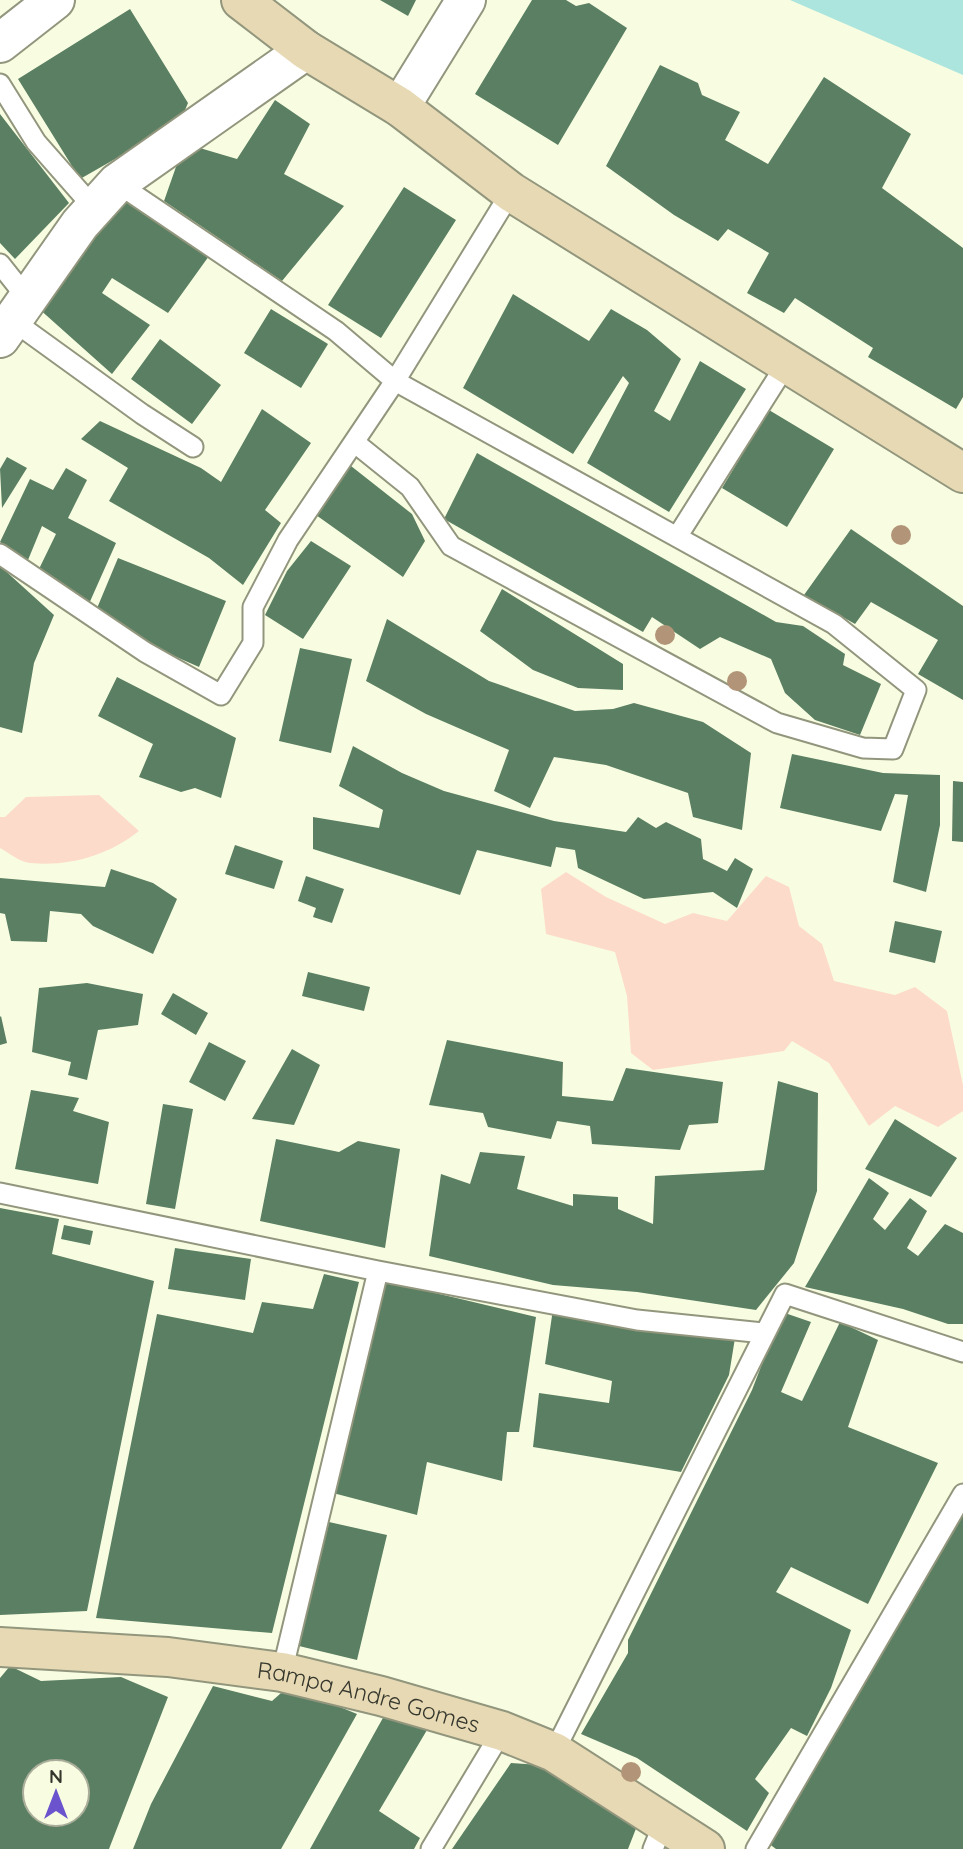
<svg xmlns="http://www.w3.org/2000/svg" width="963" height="1849" font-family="Quicksand,sans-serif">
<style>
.green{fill:#fddbca}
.water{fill:#ace5dd}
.building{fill:#5b7f62;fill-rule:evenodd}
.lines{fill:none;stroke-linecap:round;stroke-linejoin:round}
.lane-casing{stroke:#91967d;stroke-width:23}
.street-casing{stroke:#91967d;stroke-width:42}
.secondary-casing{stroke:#91967d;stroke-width:42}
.lane{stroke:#fff;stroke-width:19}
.street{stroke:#fff;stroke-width:38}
.secondary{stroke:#e7d9b4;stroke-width:38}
.tree{fill:#b29578}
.labels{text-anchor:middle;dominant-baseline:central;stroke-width:7;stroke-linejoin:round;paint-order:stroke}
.street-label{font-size:23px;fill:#35372d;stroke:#f8fde2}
</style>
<rect width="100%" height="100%" fill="#f8fde2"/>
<path class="green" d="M99 795 139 831C109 855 69 867 30 863 20 862 9 853 0 848V817H5L26 797Z
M566 872 606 897 665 924 693 913 727 921 766 876 789 887 799 926 822 944 834 981 895 995 915 987 947 1011 963 1085V1111L938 1127 895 1106 869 1126 829 1063 792 1041 784 1051 653 1070 631 1053 627 996 615 952 546 934 541 889Z"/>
<path class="water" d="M790 0H963V75Z"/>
<path class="building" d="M380 0H416L408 16Z
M532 0H566L576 6 589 3 627 28 558 145 475 94Z
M130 9 188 103 180 122 80 179 18 79Z
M660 65 698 83 702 95 740 112 725 140 768 164 824 77 911 134 882 188 963 248V397L956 409 868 357 873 348 795 298 784 313 747 293 769 253 728 229 718 241 674 215 606 166Z
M275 100 310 124 284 174 344 206 282 281 164 201 177 164 193 146 237 159Z
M0 114 69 203 15 259 0 243Z
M404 187 456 220 381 338 328 305Z
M119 194 209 256 168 313 112 278 102 293 150 325 112 374 37 307Z
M513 294 589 341 611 309 647 330 681 359 654 411 670 421 700 361 746 389 669 512 587 463 629 383 623 376 573 454 463 388Z
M271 309 328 344 301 388 244 353Z
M160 339 221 385 192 424 131 379Z
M262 409 311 443 265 510 281 523 243 585 209 558 109 501 128 468 81 439 100 421 201 468 221 482Z
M769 410 834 449 787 527 722 488Z
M477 453 776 622 803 626 845 654 843 665 881 684 860 735 815 720 785 693 771 659 720 637 700 649 652 617 643 632 444 519Z
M7 457 27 468 2 508 0 469Z
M351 466 412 514 425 541 403 577 316 515Z
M66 468 87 480 68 518 116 543 88 606 39 569 56 534 42 526 28 560 0 542 30 479 53 490Z
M851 529 963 606V700L918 674 938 640 871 602 855 624 804 595Z
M311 541 351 566 303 639 265 615 287 571Z
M118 558 226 601 199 667 147 644 95 613Z
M0 566 54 615 34 663 22 733 0 727Z
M502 589 623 664V690L578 688 533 670 480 631Z
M387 619 489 681 575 711 613 709 634 703 703 722 751 753 742 830 693 817 688 793 606 765 554 757 530 808 494 791 509 750 426 714 366 681Z
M300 648 352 659 331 753 279 741Z
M117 677 236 738 221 798 195 788 181 792 139 777 153 744 98 716Z
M353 746 402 773 444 791 554 821 626 832 638 817 656 828 666 822 701 839 703 859 727 871 735 858 753 869 737 908 713 892 644 899 578 868 575 850 556 847 551 867 477 850 460 895 313 849V817L379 828 383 810 339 786Z
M792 754 883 773 940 775V825L926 892 893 882 908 795 895 794 881 831 780 808Z
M953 781 963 782V842L952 841Z
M235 845 283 861 274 889 225 874Z
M111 869 153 883 177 899 153 954 93 926 81 914 50 911 47 942 11 941 5 914 0 913V878L105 887Z
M306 876 344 889 332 923 313 917 316 908 298 901Z
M895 921 942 931 935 963 889 952Z
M308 972 370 987 364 1011 302 996Z
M87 983 143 994 138 1025 98 1030 87 1080 68 1075 71 1062 32 1052 39 988Z
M173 993 208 1013 196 1035 161 1014Z
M1 1016 7 1043 0 1045V1017Z
M447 1040 563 1062 562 1096 613 1101 626 1068 723 1082 718 1123 689 1125 680 1150 592 1144 590 1126 557 1121 551 1139 488 1127 483 1113 429 1105Z
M209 1042 246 1061 225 1101 189 1082Z
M292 1049 320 1065 294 1125 252 1119Z
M778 1081 818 1093 817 1191 794 1263 756 1310 637 1292 553 1285 429 1256 441 1174 470 1184 480 1152 525 1156 517 1189 573 1206V1194L618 1197V1209L653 1224 655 1176 764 1170Z
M31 1090 79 1098 73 1111 109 1122 98 1184 15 1169Z
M163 1104 193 1109 175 1209 146 1204Z
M895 1119 957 1158 931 1197 865 1169Z
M276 1139 339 1152 358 1141 400 1149 385 1248 260 1221Z
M869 1178 889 1193 873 1219 885 1230 910 1198 927 1211 907 1248 918 1256 945 1224 963 1233V1324H948L903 1309 805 1287Z
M0 1208 59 1219 52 1254 154 1281 87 1611 0 1615Z
M64 1225 93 1231 90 1245 61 1239Z
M175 1248 251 1259 245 1300 168 1289Z
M324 1274 359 1282 272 1633 96 1618 157 1314 253 1333 262 1302 313 1309Z
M385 1281 536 1317 519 1432H507L502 1481 427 1462 417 1515 333 1493Z
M553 1309 735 1338 729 1375 681 1472 533 1447 539 1393 609 1403 612 1381 545 1364Z
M782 1312 811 1322 781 1392 802 1401 840 1322 878 1340 848 1427 938 1463 868 1604 791 1567 776 1592 851 1630 831 1688 807 1736 791 1728 755 1779 769 1793 747 1831 637 1758 581 1734 628 1653V1640L752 1390Z
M963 1511V1849H776L768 1843 826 1749Z
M329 1522 387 1535 357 1660 299 1646Z
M10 1666 41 1681 121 1677 168 1697 109 1849H0V1678ZM35 1772H77V1814H35Z
M213 1686 272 1701 289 1686 357 1714 281 1849H133L151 1804Z
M384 1716 427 1730 379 1811 420 1838 414 1849H310Z
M511 1763 540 1765 637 1826 628 1849H452Z"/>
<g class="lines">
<defs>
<path id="lane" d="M0 84 36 142 94 208
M117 183 336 331 395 381 354 442 410 487 451 546 777 723 863 748 893 749 916 690 834 624 677 537
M511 192 395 381 677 537 787 363
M0 264 27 298
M12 320 142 414 193 447
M0 554 145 652 221 695 253 643V607L288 540 354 442
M0 1193 378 1271 637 1320 764 1333
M282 1672 378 1271
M554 1752 785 1294 963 1352
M431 1849 502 1731
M653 1849 664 1822
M756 1849 963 1494"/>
<path id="street" d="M0 43 55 0
M400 107 466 0
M0 338 80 224 117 183 306 50"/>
<g id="secondary">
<path d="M241 0 306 50 400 107 511 192 963 473"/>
<path id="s1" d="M0 1647 168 1657 282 1672 381 1696 502 1731 554 1752 705 1849"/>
</g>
</defs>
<use href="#lane" class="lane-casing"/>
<use href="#street" class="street-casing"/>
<use href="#secondary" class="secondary-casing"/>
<use href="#lane" class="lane"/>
<use href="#street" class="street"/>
<use href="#secondary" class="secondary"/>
</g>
<g class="tree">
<circle cx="901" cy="535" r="10"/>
<circle cx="665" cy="635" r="10"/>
<circle cx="737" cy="681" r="10"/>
<circle cx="631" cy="1772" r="10"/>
</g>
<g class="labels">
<g class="street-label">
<text stroke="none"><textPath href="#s1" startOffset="373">Rampa Andre Gomes</textPath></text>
</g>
</g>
<g transform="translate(56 1793)"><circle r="33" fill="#f8fde2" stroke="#aaae9a" stroke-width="2"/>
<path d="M0-5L12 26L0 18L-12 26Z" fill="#6a53cd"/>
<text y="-10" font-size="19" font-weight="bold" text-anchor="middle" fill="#35372d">N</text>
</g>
</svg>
